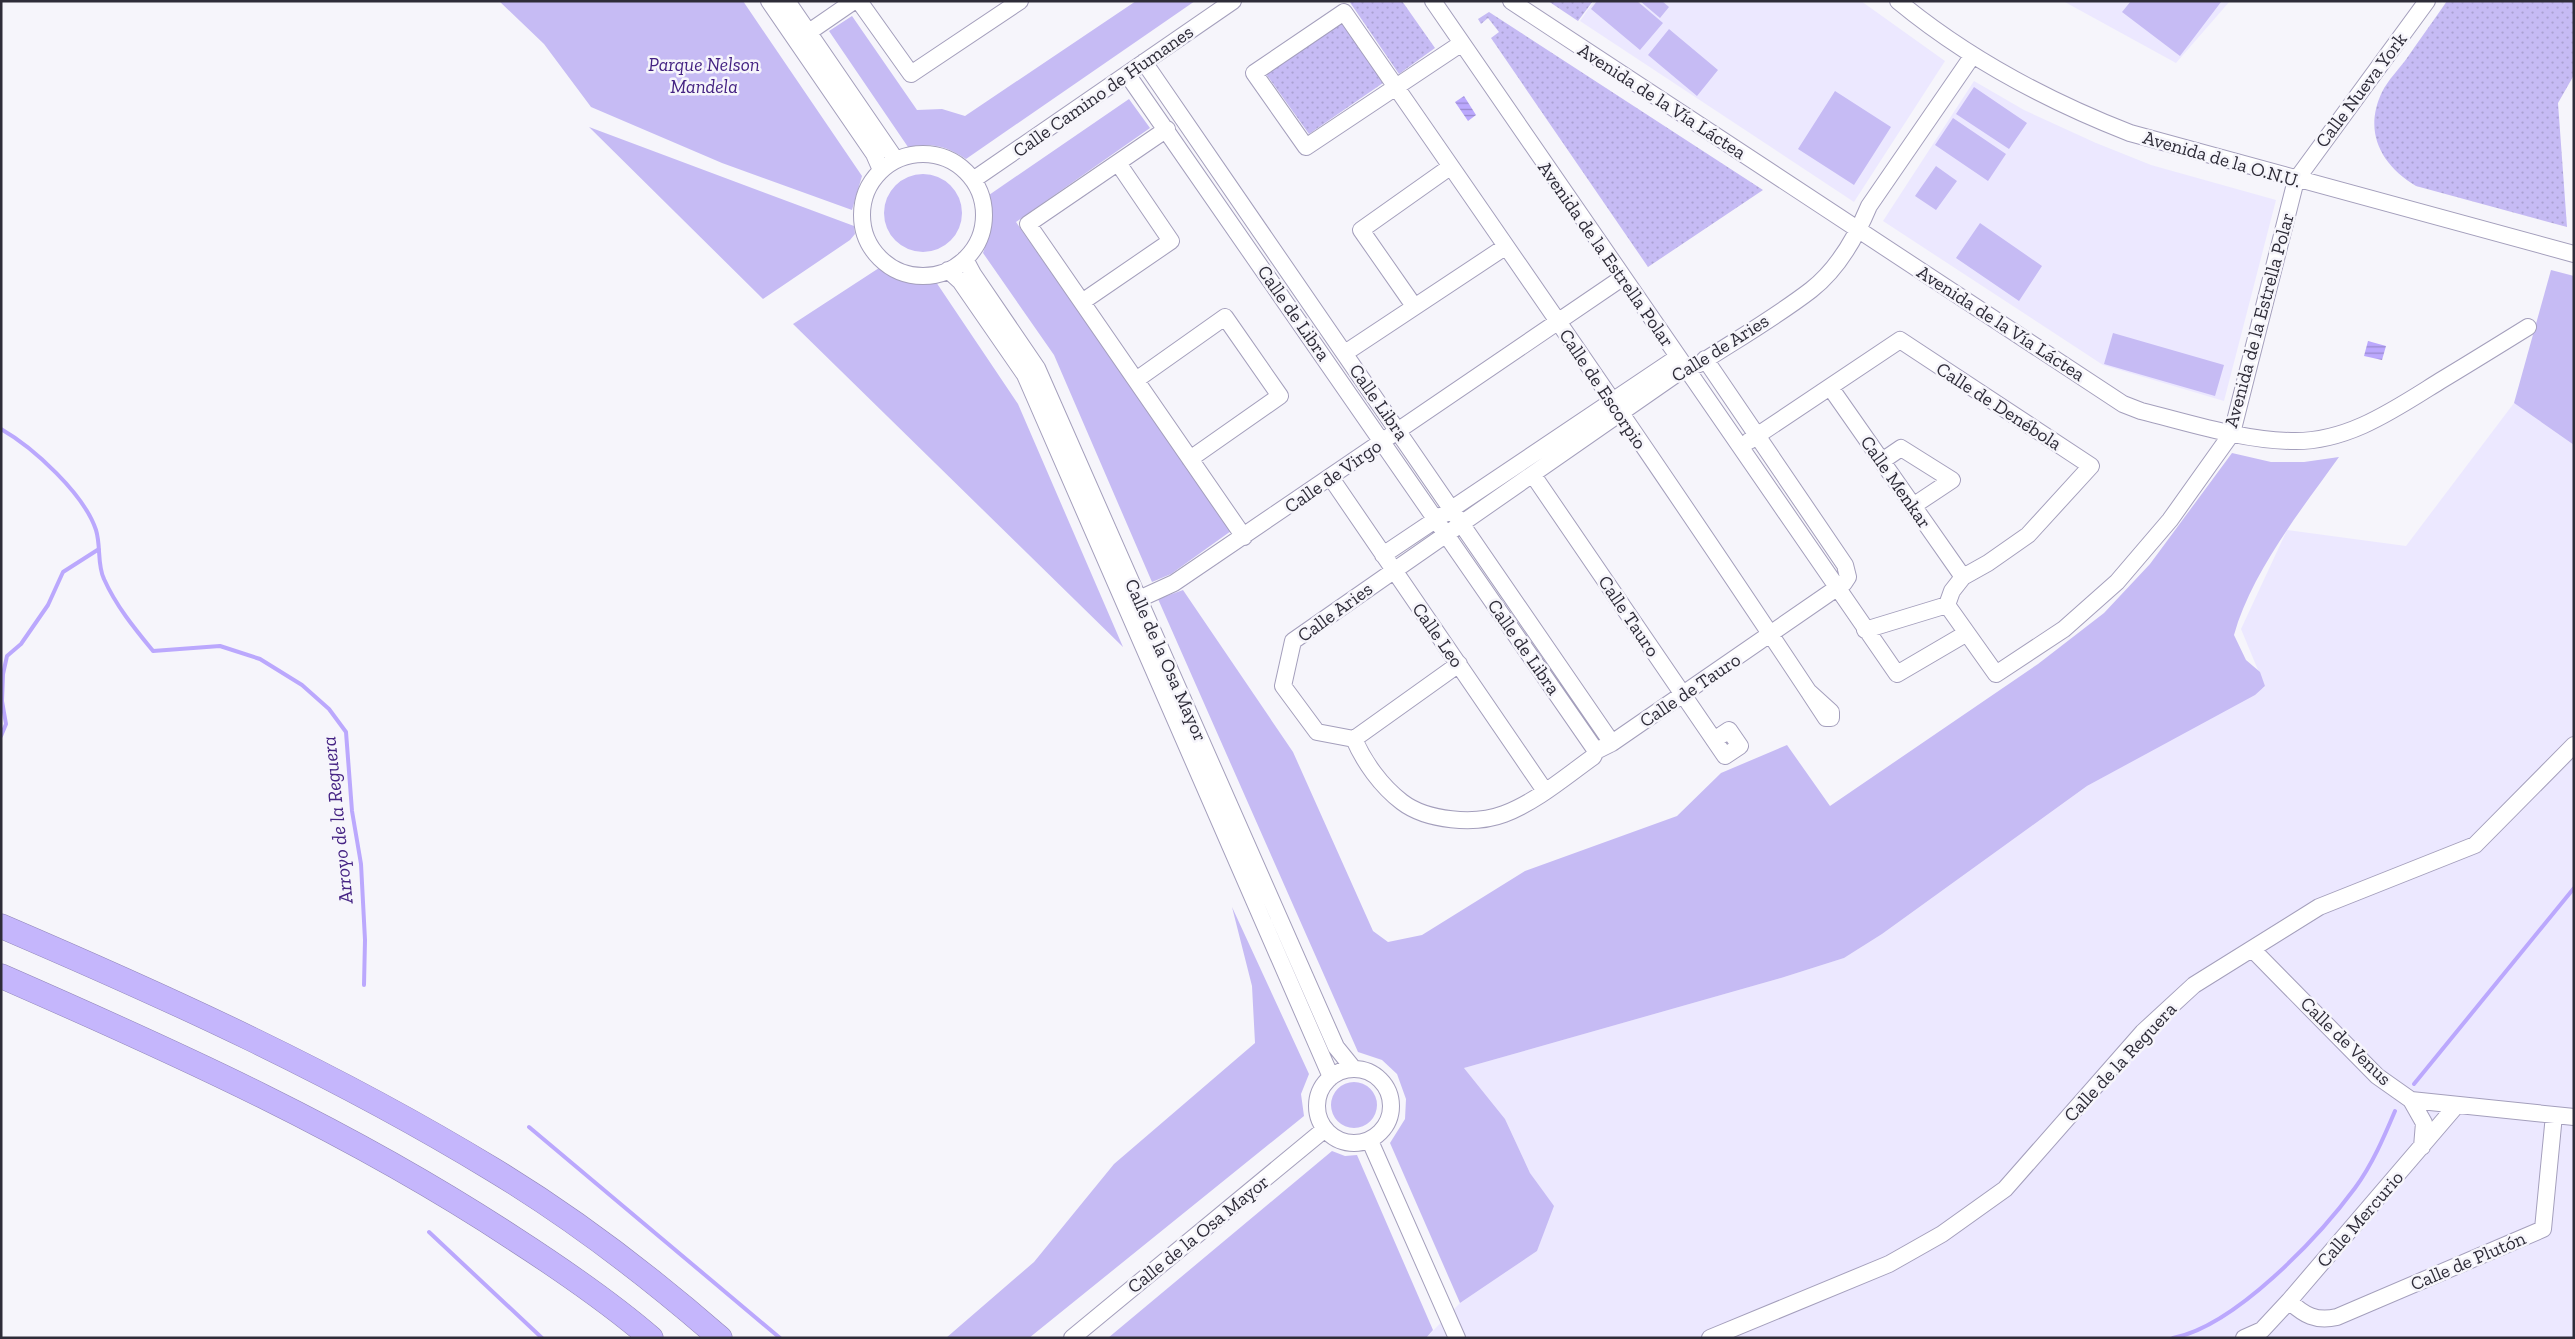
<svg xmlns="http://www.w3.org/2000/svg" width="2575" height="1339" font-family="'Zilla Slab',serif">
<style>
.built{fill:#ece8ff}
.grass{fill:url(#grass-dots)}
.green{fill:#c6bbf4}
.water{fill:url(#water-rules)}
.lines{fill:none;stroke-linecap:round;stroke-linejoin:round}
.stream{stroke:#bba8fd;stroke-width:4}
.minor-casing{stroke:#a49fbc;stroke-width:18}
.highway-casing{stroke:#9086b7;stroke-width:25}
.minor{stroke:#fff;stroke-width:16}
.highway{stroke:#c5b6fc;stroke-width:24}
.labels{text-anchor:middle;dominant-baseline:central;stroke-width:5;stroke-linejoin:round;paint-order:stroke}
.park-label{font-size:19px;font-style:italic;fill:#442282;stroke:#f6f5fb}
.street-label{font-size:19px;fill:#2e2c38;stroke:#f6f5fb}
.water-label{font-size:20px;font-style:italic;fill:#462484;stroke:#f6f5fb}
</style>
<defs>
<pattern id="grass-dots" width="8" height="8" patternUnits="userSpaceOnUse" patternTransform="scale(1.25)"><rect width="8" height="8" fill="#c6bbf4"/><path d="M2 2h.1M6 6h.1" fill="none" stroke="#aaa1d2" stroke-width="1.8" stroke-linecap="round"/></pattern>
<pattern id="water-rules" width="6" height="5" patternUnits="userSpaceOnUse" patternTransform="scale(1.25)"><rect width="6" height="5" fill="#bba8fd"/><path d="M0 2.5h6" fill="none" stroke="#9889ce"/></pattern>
</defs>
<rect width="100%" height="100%" fill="#f6f5fb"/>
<path class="built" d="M1594 1H1861L1945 61 1854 202 1580 21Z
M2063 1H2230L2176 63Z
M1974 81 2024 110 2096 143 2151 165 2276 200 2224 401 2103 365 1883 221Z
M2514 403 2574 445V1338H1426L1460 1303 1537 1251 1553 1206 1530 1173 1505 1119 1464 1068 1781 978 1844 958 1882 934 2087 786 2265 687 2241 629 2287 530 2406 546Z"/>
<path class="grass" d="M1349 1H1402L1435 48 1399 74Z
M1548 1H1593L1578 21Z
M2447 1H2574V75L2558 103 2567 227 2416 186C2381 165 2363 132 2382 92 2388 80 2399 69 2407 58 2420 39 2434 20 2447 1Z
M1489 12 1763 190 1648 267 1491 38 1499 32 1488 18 1481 24 1478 19Z
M1341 22 1383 83 1309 134 1266 74Z"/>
<path class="green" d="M499 1H743L862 176 852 210 722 163 591 107 544 44Z
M1136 1H1195L966 159C947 146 931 142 908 147L829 31 852 16 917 110 942 109 965 116Z
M1597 1H1637L1663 23 1640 50 1591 9Z
M1640 1H1662L1669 7 1660 18Z
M2131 1H2220L2221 2 2180 56 2122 12Z
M1669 29 1718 70 1697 96 1648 55Z
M1974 87 2027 123 2009 149 1956 114Z
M1835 91 1891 127 1854 185 1798 149Z
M1129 99 1150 128 1016 222 1231 531 1171 574 1152 582 1054 355 983 253C990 233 995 216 989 195Z
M1953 118 2006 154 1988 181 1935 145Z
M589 127 854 226 855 234 850 240 763 299Z
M1936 166 1957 181 1936 210 1915 196Z
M884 213a39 39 0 1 1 78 0a39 39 0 1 1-78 0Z
M1980 223 2042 266 2019 301 1956 258Z
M879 268 905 282H936L1018 404 1123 647 793 324Z
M2551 270 2574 276V445L2514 403Z
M2113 333 2224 365 2215 396 2104 364Z
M2232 453 2271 462H2304L2339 457C2301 510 2251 573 2234 635L2246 660 2260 672 2265 686 2255 695 2087 786 1882 934 1844 958 1781 978 1464 1068 1505 1119 1530 1173 1554 1206 1537 1251 1460 1303 1390 1143 1405 1119 1406 1099 1397 1074 1382 1060 1358 1052 1158 599 1183 590 1293 752 1373 931 1388 942 1422 935 1525 871 1677 816 1721 773 1787 745 1830 806 2038 664 2104 613 2150 564Z
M1232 907 1309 1074 1301 1094 1304 1116 1029 1338H946L1034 1262 1114 1164 1255 1043 1252 986Z
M1331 1105a23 23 0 1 1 46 0a23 23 0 1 1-46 0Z
M1332 1151 1345 1156 1357 1155 1433 1330 1426 1338H1108Z"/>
<path class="water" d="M1464 96 1476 115 1468 121 1455 102Z
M2368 341 2386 346 2382 360 2364 356Z"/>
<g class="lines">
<path class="stream" d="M1 429C34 448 84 494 96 530 101 546 97 565 104 579 116 606 135 629 153 651L220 646 260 659 302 685 329 709 346 732 352 811 361 864 365 940 364 985
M1 736 6 724 2 701 3 674 7 656 21 644 48 605 63 572 99 549
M2414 1084 2574 888
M529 1127 780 1338
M429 1232 542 1338
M2173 1338C2235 1326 2318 1238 2355 1188 2372 1165 2384 1137 2395 1111"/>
<defs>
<path id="minor" d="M769 1 874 154 881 170
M787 1 896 160
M859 1 911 74 1020 1
M1433 1 1897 674 1967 633
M1511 1 2123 404 2141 411C2190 423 2241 440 2291 441 2347 443 2395 409 2440 381 2470 363 2499 345 2528 327
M1898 1C1967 58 2048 101 2130 133L2574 254
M809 32 854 1
M1462 43 1306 147 1254 73 1344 12C1506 246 1669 480 1826 718H1831V712L1809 692
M1144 62 1612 743
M1127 74 1596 751
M1167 129 1028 224 1244 537
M862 215a61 61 0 1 1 122 0a61 61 0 1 1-122 0Z
M973 180 1233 1
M965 259 973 274 1037 368 1336 1047 1353 1068
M948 270 960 281 1025 375 1331 1077
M1082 302 1171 241 1118 163
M1414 306 1361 230 1450 167
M1345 353 1505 247
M1136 380 1225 317 1280 396 1190 459
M1830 387 1963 577
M1749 441 1900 340 2091 466 2028 535 1988 563 1963 577 1952 591 1947 605
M1882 461 1901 448 1952 480 1913 506
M1533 475 1725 756 1740 746 1729 730 1714 740
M1331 478 1545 791
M1383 555 1678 357
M1139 599 1174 583 1622 278
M1865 630 1947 605 1996 674 2064 629 2117 582 2170 520 2232 433 2296 180 2427 1
M1354 739 1317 732 1283 686 1293 641 1685 368 1699 364C1736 340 1776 317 1811 290 1838 269 1856 237 1869 206L1973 55
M1354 739C1364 762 1381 786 1402 802 1427 821 1475 825 1504 814 1536 802 1565 777 1593 757L1596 751 1612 743 1844 583 1848 577 1845 565 1705 359
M1354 739 1459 664
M2252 949 2377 1076 2411 1100 2574 1117
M1317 1106a37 37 0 1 1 74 0a37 37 0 1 1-74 0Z
M2411 1100 2424 1123 2422 1147
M1370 1141 1457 1338
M2289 1301C2304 1315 2316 1322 2337 1317L2543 1229 2554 1115
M1072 1338 1325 1129
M1710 1338 1889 1264 1942 1234 2005 1189 2143 1032 2194 985 2319 907 2475 845 2574 745
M2244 1338 2262 1330 2289 1301 2456 1106"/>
<path id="highway" d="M1 926C169 998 336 1074 492 1169 573 1218 649 1276 720 1338
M1 976C177 1053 352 1132 513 1238 561 1269 608 1301 651 1338"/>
</defs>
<use href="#minor" class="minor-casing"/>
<use href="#highway" class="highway-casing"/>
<use href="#minor" class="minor"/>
<use href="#highway" class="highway"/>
</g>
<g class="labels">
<g class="park-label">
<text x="704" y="64">Parque Nelson<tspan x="704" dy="22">Mandela</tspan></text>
</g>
<g class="street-label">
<text transform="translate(2361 90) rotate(-53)">Calle Nueva York</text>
<text transform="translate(1103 91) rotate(-35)">Calle Camino de Humanes</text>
<text transform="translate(1662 101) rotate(33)">Avenida de la Vía Láctea</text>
<text transform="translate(2222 159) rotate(16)">Avenida de la O.N.U.</text>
<text transform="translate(1606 254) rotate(55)">Avenida de la Estrella Polar</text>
<text transform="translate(1294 313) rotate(55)">Calle de Libra</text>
<text transform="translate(2259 320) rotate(-75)">Avenida de la Estrella Polar</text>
<text transform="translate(2001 323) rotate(33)">Avenida de la Vía Láctea</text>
<text transform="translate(1720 348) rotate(-32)">Calle de Aries</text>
<text transform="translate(1603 389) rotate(56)">Calle de Escorpio</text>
<text transform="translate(1379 402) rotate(55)">Calle Libra</text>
<text transform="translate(1999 406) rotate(33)">Calle de Denébola</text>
<text transform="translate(1333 476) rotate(-35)">Calle de Virgo</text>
<text transform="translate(1896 482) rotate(55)">Calle Menkar</text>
<text transform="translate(1335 612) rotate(-36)">Calle Aries</text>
<text transform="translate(1629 616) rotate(56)">Calle Tauro</text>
<text transform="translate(1438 635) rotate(55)">Calle Leo</text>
<text transform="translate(1524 647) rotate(55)">Calle de Libra</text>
<text transform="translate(1166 660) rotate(66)">Calle de la Osa Mayor</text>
<text transform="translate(1690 690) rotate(-34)">Calle de Tauro</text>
<text transform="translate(2346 1041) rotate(44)">Calle de Venus</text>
<text transform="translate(2120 1062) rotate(-47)">Calle de la Reguera</text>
<text transform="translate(2360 1219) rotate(-49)">Calle Mercurio</text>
<text transform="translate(1198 1234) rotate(-39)">Calle de la Osa Mayor</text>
<text transform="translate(2468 1261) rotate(-23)">Calle de Plutón</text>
</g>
<g class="water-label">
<text transform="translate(337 820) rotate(-96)">Arroyo de la Reguera</text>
</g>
</g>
<rect width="2575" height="1339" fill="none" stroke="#2e2c38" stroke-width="5"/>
</svg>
